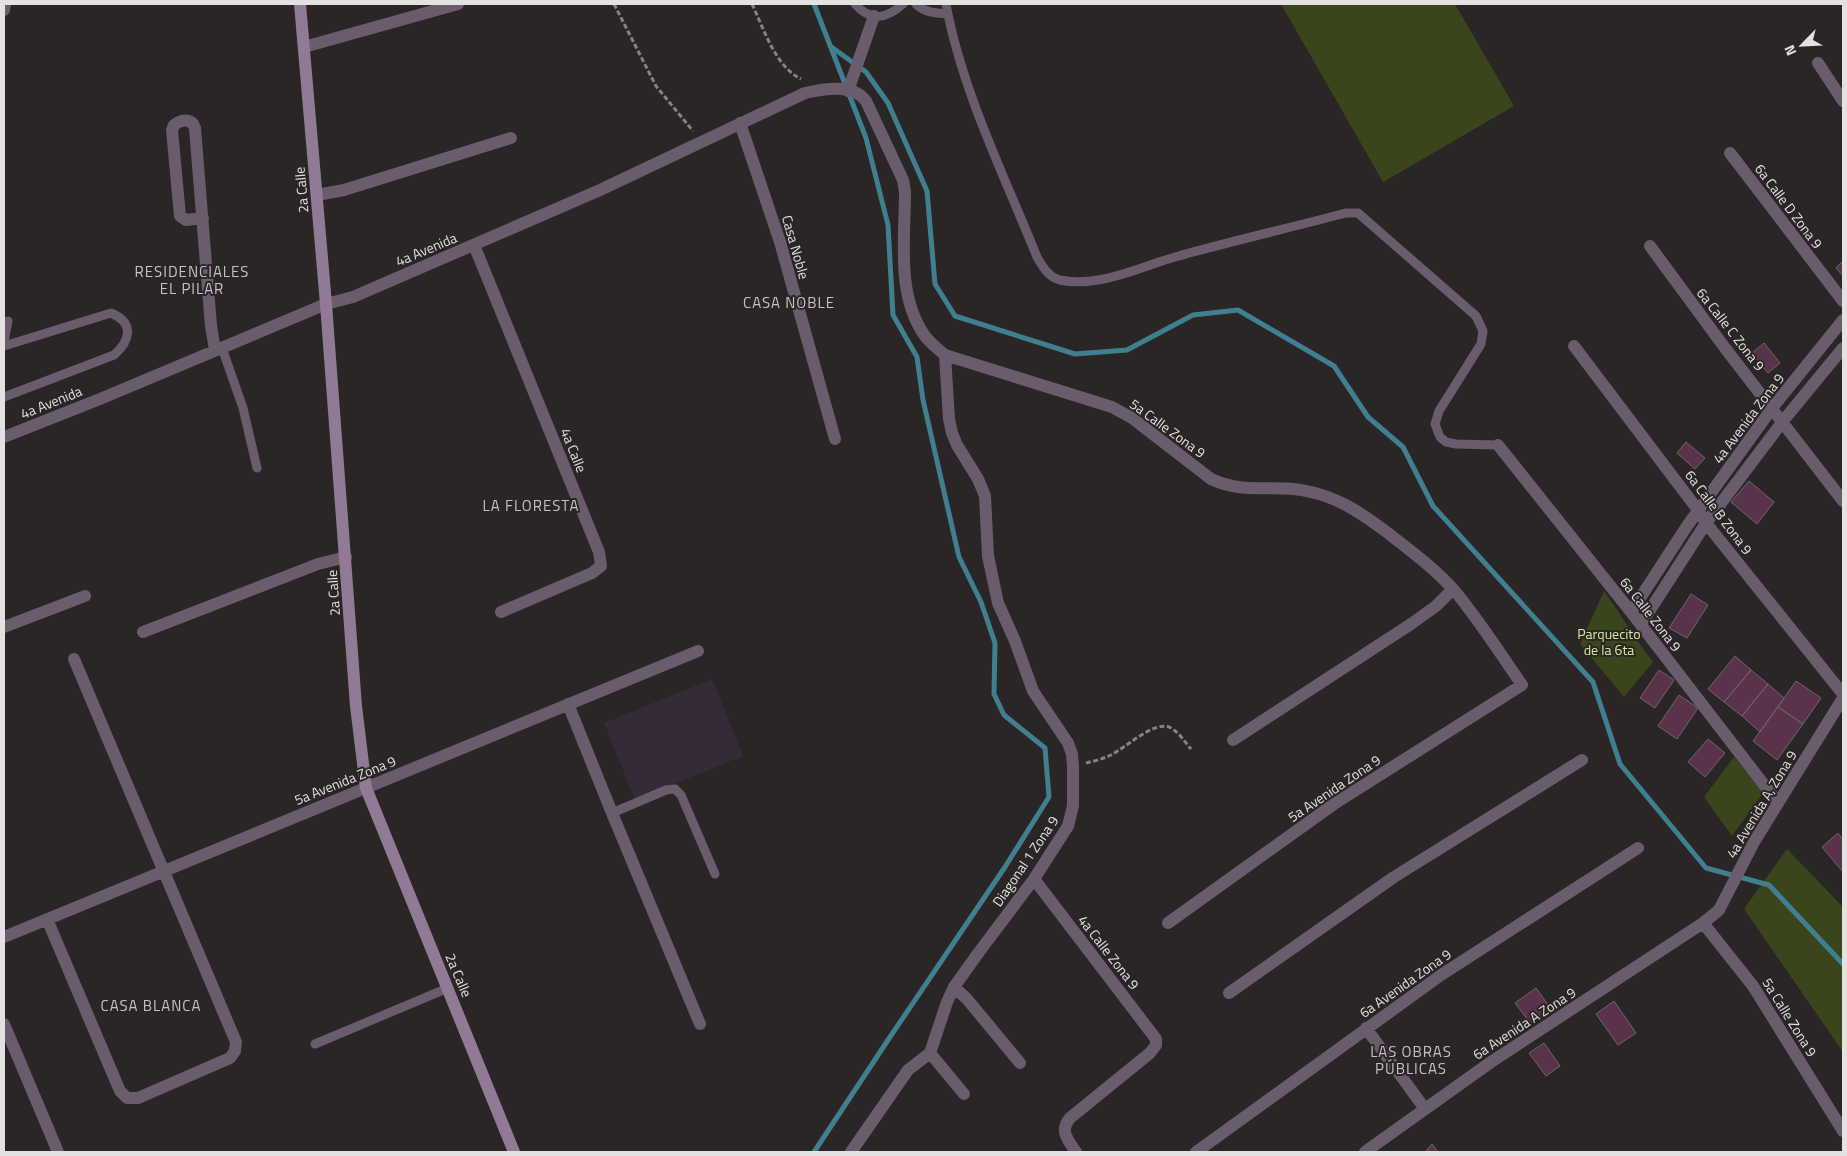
<svg xmlns="http://www.w3.org/2000/svg" width="1847" height="1156" font-family="'Titillium Web',sans-serif">
<style>
.education{fill:#342a38}
.green{fill:#3b451b}
.lines{fill:none;stroke-linecap:round;stroke-linejoin:round}
.stream{stroke:#407f90;stroke-width:5}
.building{fill:#5b324c;stroke:#6a6769}
.path{stroke:#858382;stroke-width:3;stroke-dasharray:5 2.5;stroke-linecap:butt}
.lane{stroke:#6a5c6d;stroke-width:9}
.street{stroke:#6a5c6d;stroke-width:12}
.secondary{stroke:#907a96;stroke-width:12}
.labels{text-anchor:middle;dominant-baseline:central;stroke-width:4;stroke-linejoin:round;paint-order:stroke}
.street-label{font-size:14px;fill:#e4e2e1;stroke:#292625}
.park-label{font-size:14px;fill:#d7eba0;stroke:#292625}
.neighbourhood-label{font-size:15px;letter-spacing:1px;fill:#c6c2c1;stroke:#292625}
</style>
<rect width="100%" height="100%" fill="#292625"/>
<path class="education" d="M712 679 743 756 635 800 604 723Z"/>
<path class="green" d="M1281 4H1455L1514 106 1383 182Z
M1604 591C1621 614 1635 639 1653 662L1624 697 1580 644Z
M1734 757 1763 793 1732 836 1704 797Z
M1787 849 1843 907V1052L1744 909Z"/>
<g class="lines">
<path class="stream" d="M814 4 866 138 888 225 893 315 917 357 923 400 959 557 981 602 995 643 994 694 1004 715 1045 748 1049 797 1005 867 888 1040 814 1152
M830 46 866 72 888 103 927 191 935 284 955 316 1075 354 1127 350 1193 315 1238 310 1334 366 1368 417 1403 447 1433 506 1593 682 1620 764 1706 868 1769 885 1843 964"/>
</g>
<path class="building" d="M1843 261V276L1836 268Z
M1764 343 1780 363 1768 373 1752 353Z
M1686 442 1705 458 1695 469 1677 453Z
M1749 481 1774 502 1757 524 1731 502Z
M1691 594 1708 605 1687 638 1669 628Z
M1735 656 1751 670 1724 702 1708 689Z
M1659 670 1674 680 1655 708 1640 698Z
M1751 670 1768 684 1742 716 1724 702Z
M1796 681 1821 698 1803 724 1778 707Z
M1768 684 1784 698 1760 732 1742 716Z
M1679 695 1698 708 1677 739 1658 726Z
M1778 707 1803 724 1777 760 1753 741Z
M1708 739 1725 753 1705 777 1688 762Z
M1838 833 1843 840V872L1822 847Z
M1536 988 1551 1009 1531 1024 1515 1003Z
M1614 1001 1636 1033 1618 1045 1596 1014Z
M1544 1043 1560 1066 1546 1076 1529 1053Z
M1432 1144 1438 1152 1426 1151Z"/>
<g class="lines">
<path class="path" d="M614 4 656 86 693 131
M752 4C764 29 775 66 801 79
M1086 763C1094 761 1103 759 1111 755 1125 748 1154 721 1169 727 1178 731 1185 742 1191 749"/>
<path class="lane" d="M855 4C871 22 886 19 903 4
M916 4C925 13 936 13 948 14
M946 4C962 91 1004 175 1037 257 1043 267 1048 277 1060 280 1099 288 1140 267 1175 257 1232 241 1289 228 1346 213H1358L1476 316 1483 331 1481 344 1439 411 1435 424 1440 437 1446 442 1456 444 1498 445
M4 341 8 321
M4 346 111 313C135 323 130 341 114 355L4 397
M222 348 243 408 257 468
M612 813 666 790 675 789 681 795 715 874
M315 1044 448 988"/>
<path class="street" d="M4 10 5 4
M304 47 458 4
M1818 63 1843 101
M848 91 874 16
M740 123 780 242 835 439
M1730 153 1843 301
M317 195 344 190 511 138
M203 218 186 220 180 216 172 130 174 125C182 119 192 118 195 128L211 326 215 350
M474 245 599 552 601 566 592 573 501 612
M1650 246 1725 348 1843 501
M1574 346 1698 510 1706 523 1843 694
M4 437 100 399 326 304 353 297 600 190 805 93C823 89 853 83 866 101L903 180 905 192C905 238 896 296 925 336 930 343 938 349 945 355L1112 407 1132 418 1211 479C1247 496 1278 482 1315 493 1343 500 1365 516 1388 533 1411 551 1434 568 1454 590 1479 620 1500 653 1522 685L1334 804 1168 923
M1498 445 1631 612 1778 803
M1631 612 1687 526 1773 407 1843 320
M1641 624 1706 523 1783 421 1843 348
M4 627 85 596
M143 632 318 564 346 557
M568 704 612 813 700 1024
M1233 740 1411 624 1436 606 1453 589
M1034 879 1156 1039V1045L1150 1053 1070 1118C1059 1131 1068 1140 1076 1152
M47 919 120 1091 127 1098H138L230 1058 235 1051 236 1042 74 659
M1703 923 1753 986 1843 1131
M4 937 698 651
M954 987 967 999 1020 1063
M1229 993 1394 877 1582 760
M4 1024 58 1152
M1366 1028 1425 1109
M930 1053 964 1094
M851 1152 908 1070 930 1053 947 1002 954 987 979 952 1034 879 1068 826 1073 806V766L1072 754 1068 743 1033 691 1015 641 998 603 988 556 985 496 978 479 957 445 952 433 949 419 945 355
M1196 1152 1441 975 1638 848
M1365 1152 1491 1062 1703 923 1719 910 1754 842 1843 698"/>
<path class="secondary" d="M300 4 326 304 356 706 366 788 514 1152"/>
</g>
<g class="labels">
<g class="street-label">
<text transform="translate(301 190) rotate(-95)">2a Calle</text>
<text transform="translate(1789 206) rotate(53)">6a Calle D Zona 9</text>
<text transform="translate(796 247) rotate(74)">Casa Noble</text>
<text transform="translate(426 249) rotate(-23)">4a Avenida</text>
<text transform="translate(1731 329) rotate(52)">6a Calle C Zona 9</text>
<text transform="translate(51 402) rotate(-22)">4a Avenida</text>
<text transform="translate(1748 418) rotate(-53)">4a Avenida Zona 9</text>
<text transform="translate(1168 428) rotate(36)">5a Calle Zona 9</text>
<text transform="translate(574 450) rotate(68)">4a Calle</text>
<text transform="translate(1719 512) rotate(53)">6a Calle B Zona 9</text>
<text transform="translate(333 593) rotate(-94)">2a Calle</text>
<text transform="translate(1651 614) rotate(52)">6a Calle Zona 9</text>
<text transform="translate(345 780) rotate(-22)">5a Avenida Zona 9</text>
<text transform="translate(1334 788) rotate(-34)">5a Avenida Zona 9</text>
<text transform="translate(1761 804) rotate(-59)">4a Avenida A, Zona 9</text>
<text transform="translate(1025 861) rotate(-56)">Diagonal 1 Zona 9</text>
<text transform="translate(1109 952) rotate(52)">4a Calle Zona 9</text>
<text transform="translate(459 975) rotate(67)">2a Calle</text>
<text transform="translate(1405 983) rotate(-35)">6a Avenida Zona 9</text>
<text transform="translate(1790 1017) rotate(58)">5a Calle Zona 9</text>
<text transform="translate(1524 1023) rotate(-33)">6a Avenida A Zona 9</text>
</g>
<g class="park-label">
<text x="1609" y="633">Parquecito<tspan x="1609" dy="16">de la 6ta</tspan></text>
</g>
<g class="neighbourhood-label">
<text x="192" y="271">RESIDENCIALES<tspan x="192" dy="17">EL PILAR</tspan></text>
<text x="789" y="302">CASA NOBLE</text>
<text x="531" y="505">LA FLORESTA</text>
<text x="151" y="1005">CASA BLANCA</text>
<text x="1411" y="1051">LAS OBRAS<tspan x="1411" dy="17">PÚBLICAS</tspan></text>
</g>
</g>
<rect width="1847" height="1156" fill="none" stroke="#e4e2e1" stroke-width="10"/>
<g transform="translate(1802 45) rotate(246)" stroke="#292625" stroke-width="4" paint-order="stroke">
<path d="M0-4L9 19L0 12L-9 19Z" fill="#e4e2e1"/>
<text y="-8" font-size="14" font-weight="bold" text-anchor="middle" fill="#e4e2e1">N</text>
</g>
</svg>
